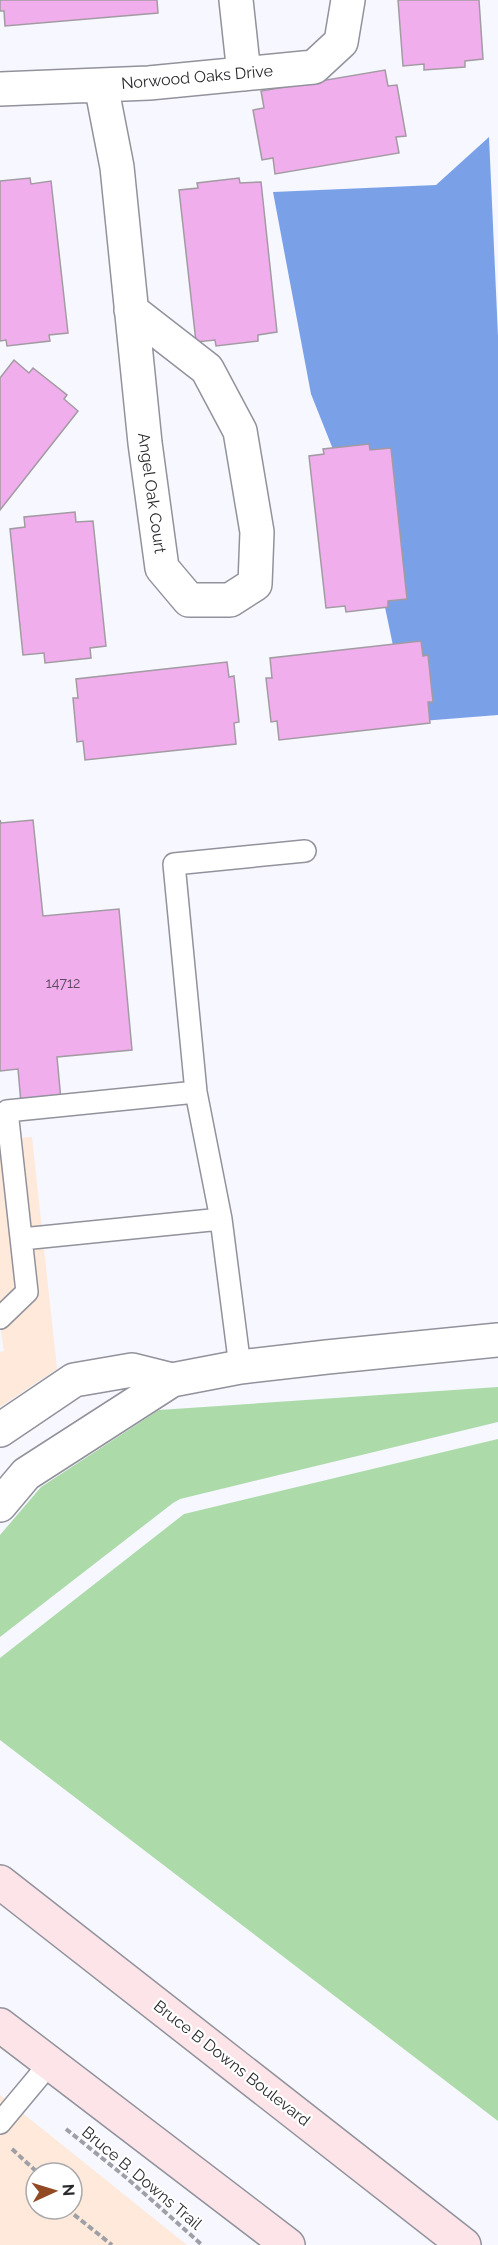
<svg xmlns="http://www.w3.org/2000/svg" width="498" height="2245" font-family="Raleway,sans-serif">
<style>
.commercial{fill:#fee9da;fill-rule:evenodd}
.green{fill:#acdaa9}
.water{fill:#7aa1e7}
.building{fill:#f0aeed;stroke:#a39ba2;stroke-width:1.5}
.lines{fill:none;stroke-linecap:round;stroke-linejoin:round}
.lane-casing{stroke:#91929b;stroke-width:24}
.street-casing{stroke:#91929b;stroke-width:36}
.secondary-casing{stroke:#91929b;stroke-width:36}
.path{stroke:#9fa0a6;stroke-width:4;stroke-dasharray:6 3;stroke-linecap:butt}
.lane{stroke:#fff;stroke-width:21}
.street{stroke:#fff;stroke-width:33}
.secondary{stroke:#fce4e8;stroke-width:33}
.labels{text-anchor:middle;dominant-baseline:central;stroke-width:4.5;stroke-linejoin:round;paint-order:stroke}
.number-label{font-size:14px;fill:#5a4a5c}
.street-label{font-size:16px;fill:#28292c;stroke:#fff}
</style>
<rect width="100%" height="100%" fill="#f6f7ff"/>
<path class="commercial" d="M32 1137 57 1369 0 1407V1352L4 1351 0 1326V1139Z
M0 2095 187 2245H0ZM36 2173H72V2209H36Z"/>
<path class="green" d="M498 1387V1422L180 1499 173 1503 0 1637V1535L41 1487 159 1410Z
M498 1439V2121L0 1740V1658L184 1514Z"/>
<path class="water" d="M489 137 498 336V715L409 722 373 550 311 394 273 192 436 185Z"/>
<path class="building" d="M0 0H157L158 13 5 26 4 11H0Z
M398 0H479L483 59 465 61V67L424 70V64L403 66Z
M385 70 388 86 397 85 406 136 396 137 399 153 275 174 273 158 262 160 253 110 264 108 261 91Z
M30 178 31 184 51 181 68 333 49 335 50 341 7 346 6 340 0 341V181Z
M239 178 240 183 261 182 277 332 258 335V341L216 346 215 340 196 342 179 190 198 188 197 183Z
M14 360 29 373 33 368 67 395 64 399 78 411 0 510V378Z
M369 444 370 450 391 448 407 599 388 601V607L346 612 345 606 326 608 309 456 324 454 323 449Z
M75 512 76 522 93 521 106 646 90 648 91 658 45 663 44 653 23 655 10 529 25 527 24 517Z
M421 641 423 656 428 655 433 702H428L430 723 279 740 277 721 271 722 266 678H272L270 658Z
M227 662 229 677 234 676 239 722 234 723 236 744 85 760 83 741 77 742 73 698H78L76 679Z
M0 820 1 823 33 820 43 916 119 909 132 1050 57 1057 61 1100 21 1103 18 1069 0 1071Z"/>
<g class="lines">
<defs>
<path id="lane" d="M221 1219 240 1367
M22 1239 221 1219 196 1092
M0 1318 27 1292 7 1111 196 1092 174 864 305 851
M0 2123 50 2063"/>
<path id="street" d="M236 0 244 74
M101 85 117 167 145 443 162 568 189 600H230L255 584 257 532 240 431 207 369 131 310
M0 89 149 83 314 67 341 42 348 0
M0 1430 74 1380 132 1370 172 1380
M0 1505 26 1474 172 1380 240 1367 327 1357 498 1340"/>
<path id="secondary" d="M0 1882 464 2245
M0 2025 288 2245"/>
</defs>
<use href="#lane" class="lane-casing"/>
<use href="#street" class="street-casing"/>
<use href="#secondary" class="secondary-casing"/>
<path class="path" d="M66 2129 128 2179 202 2245
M12 2149 38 2173
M67 2209 112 2245"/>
<use href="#lane" class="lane"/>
<use href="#street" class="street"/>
<use href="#secondary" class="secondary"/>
</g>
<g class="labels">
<g class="number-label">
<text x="63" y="983">14712</text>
</g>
<g class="street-label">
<text transform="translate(197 77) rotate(-5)">Norwood Oaks Drive</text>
<text transform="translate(152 493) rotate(82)">Angel Oak Court</text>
<text transform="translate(232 2063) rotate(38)">Bruce B Downs Boulevard</text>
<text transform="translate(142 2178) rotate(40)">Bruce B. Downs Trail</text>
</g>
</g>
<g transform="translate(54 2191) rotate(86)"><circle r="28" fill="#ffffff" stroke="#a9a9ab" stroke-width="1.5"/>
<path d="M0-4.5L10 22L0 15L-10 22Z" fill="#914a24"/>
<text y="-9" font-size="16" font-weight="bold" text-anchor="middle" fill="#28292c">N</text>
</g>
</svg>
